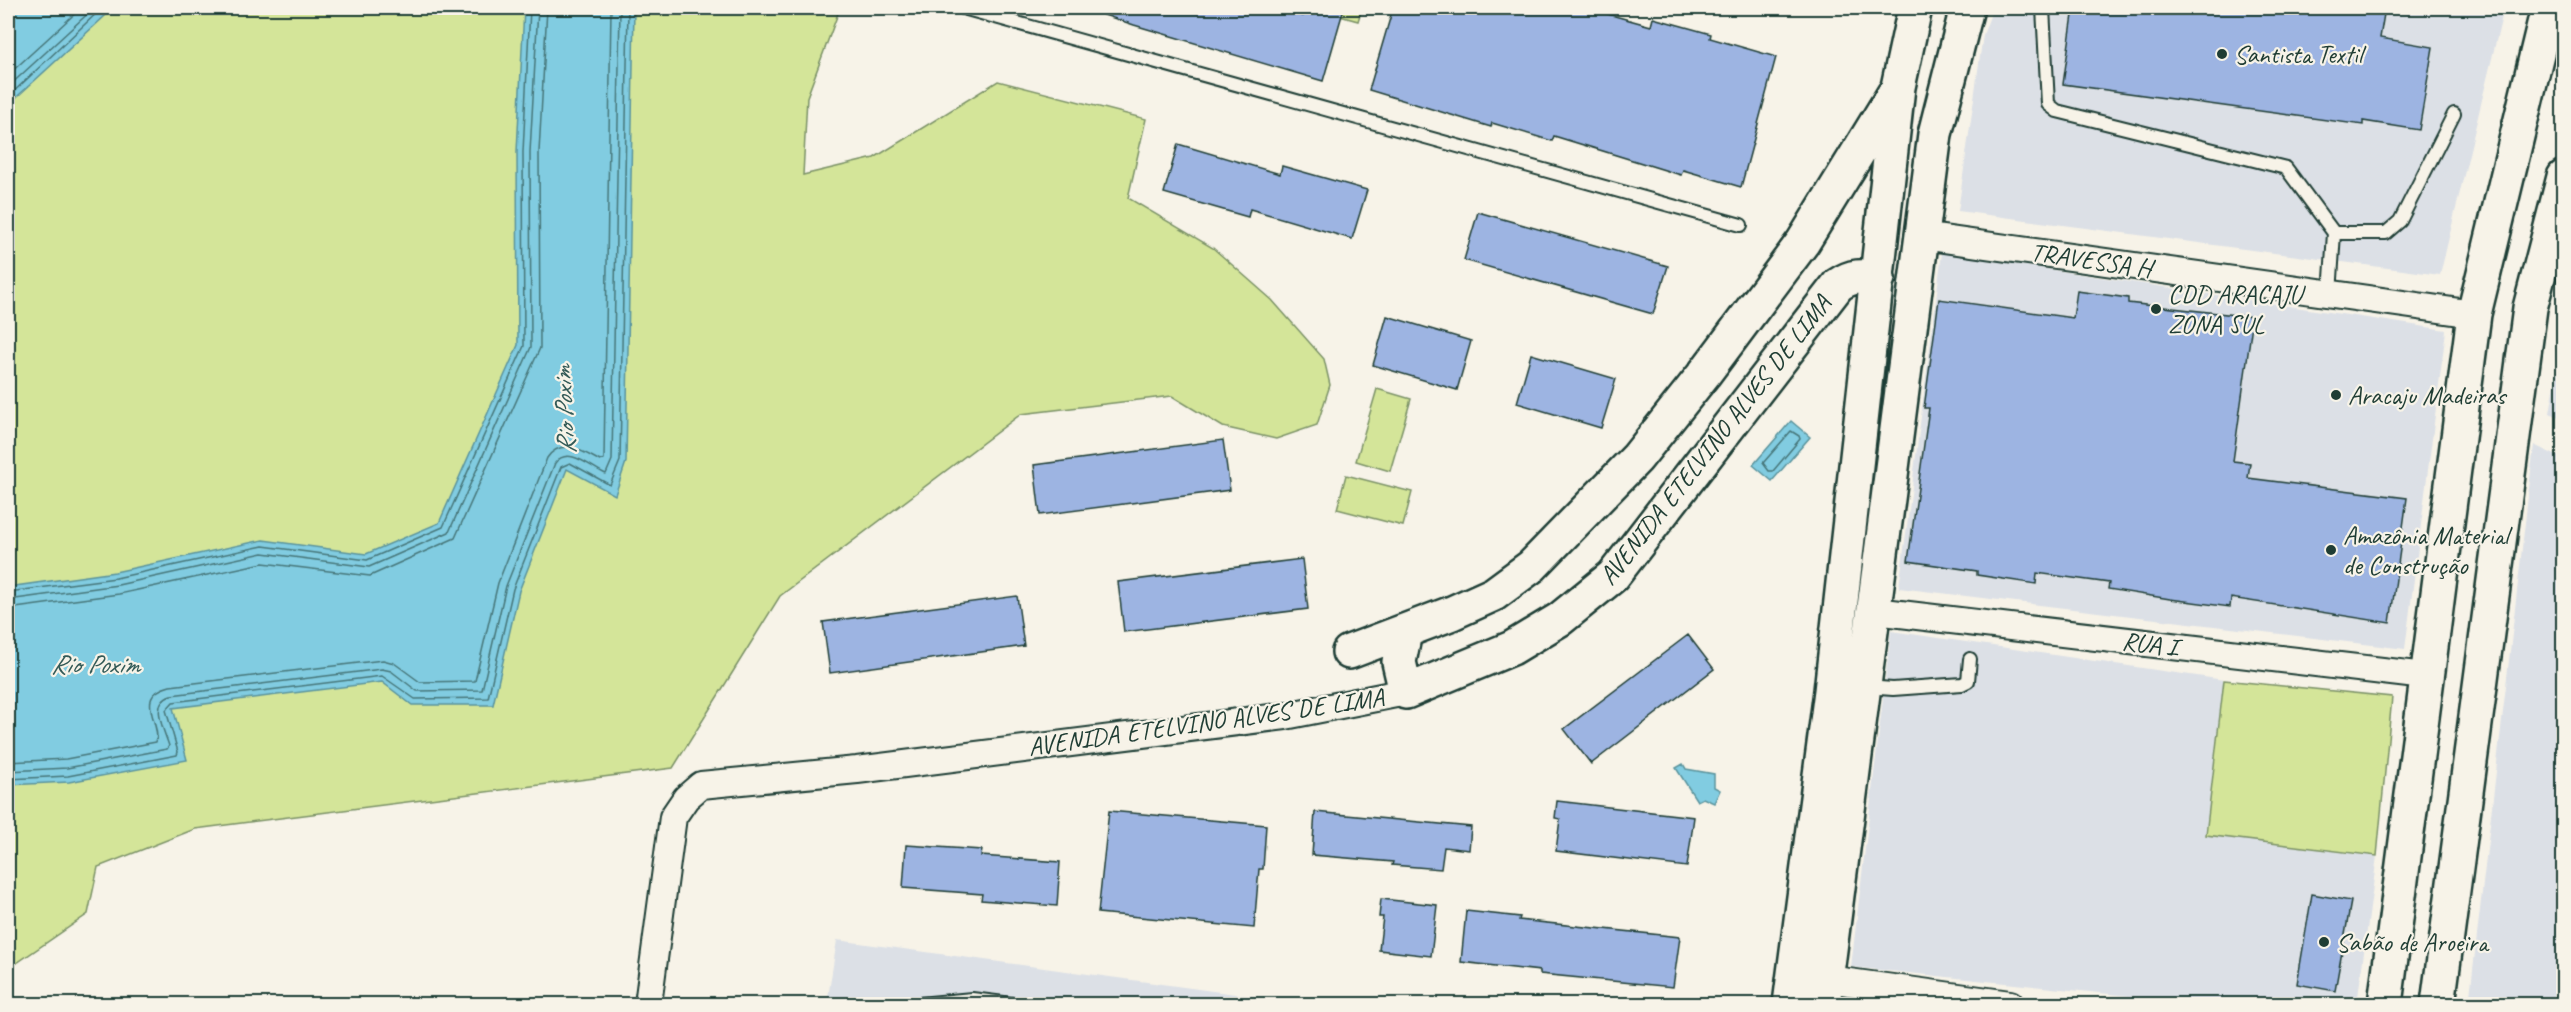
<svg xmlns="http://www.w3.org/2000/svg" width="2571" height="1012" font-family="Caveat,sans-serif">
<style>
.built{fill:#dce0e6}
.green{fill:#d4e599;stroke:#7a9166;stroke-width:1.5}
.water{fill:#81cce1;stroke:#5a939c;stroke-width:1.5}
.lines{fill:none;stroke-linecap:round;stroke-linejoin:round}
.shore{stroke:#467679;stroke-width:1.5}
.building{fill:#9db4e2;stroke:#1f3d34;stroke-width:1.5}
.lane-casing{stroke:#1f3d34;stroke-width:16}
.street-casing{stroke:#1f3d34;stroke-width:30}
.secondary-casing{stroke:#1f3d34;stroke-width:38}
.lane{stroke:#f7f3e8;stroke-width:12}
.street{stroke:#f7f3e8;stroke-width:26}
.secondary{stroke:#f7f3e8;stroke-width:33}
.poi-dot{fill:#1f3d34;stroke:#f7f3e8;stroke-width:2}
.labels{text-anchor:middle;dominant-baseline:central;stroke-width:4.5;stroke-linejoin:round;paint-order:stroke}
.poi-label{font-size:26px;fill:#1f3d34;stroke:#f7f3e8;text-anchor:start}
.street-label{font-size:26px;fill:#1f3d34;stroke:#f7f3e8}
.water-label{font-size:27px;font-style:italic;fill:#335a57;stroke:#f7f3e8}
</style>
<rect width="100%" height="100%" fill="#f7f3e8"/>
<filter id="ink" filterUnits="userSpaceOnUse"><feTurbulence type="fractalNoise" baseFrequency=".0167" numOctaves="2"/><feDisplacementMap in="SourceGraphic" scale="12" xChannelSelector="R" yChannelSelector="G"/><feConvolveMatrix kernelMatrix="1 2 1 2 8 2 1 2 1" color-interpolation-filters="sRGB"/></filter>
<g filter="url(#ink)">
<path class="built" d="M1993 8H2504L2440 275 1958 211 1983 35Z
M1942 253 2446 330 2405 649 1899 588Z
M2563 338 2564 419H2563L2550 413Z
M2534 445 2563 459V1004H2469Z
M1891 631 2224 680 2206 835 2377 856 2357 1004H2206L1851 967Z
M837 940 1309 1004H827Z"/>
<path class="green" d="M8 8H840L807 97 803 175 874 158 998 81 1146 119 1128 198 1213 248 1272 300 1324 359 1330 385 1317 425 1276 439 1223 427 1172 396 1021 414 780 596 673 768 195 829 98 867 88 914 8 969Z
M1311 8H1362L1358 21Z
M1377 389 1411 399 1390 471 1356 461Z
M1346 475 1412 492 1403 526 1337 509Z
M2224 680 2392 697 2377 856 2206 835Z"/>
<path class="water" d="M8 8H108L106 15 8 105Z
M524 8H634L626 462 615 495 567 469 519 591 493 705H412L382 682 173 708 187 760 69 782 8 785V587L115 572 263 540 366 554 439 523 518 345 517 152Z
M1791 421 1810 437 1772 481 1753 465Z
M1683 764 1686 769 1714 774V787L1720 790 1714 803 1703 798 1697 801 1676 768Z"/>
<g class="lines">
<path class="shore" d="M8 75 81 8
M8 87 94 8
M8 97 102 8
M1791 431 1799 436 1800 439 1773 471H1769L1763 463Z
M8 592 116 578 263 546 367 560 443 527 524 346 523 152 530 8
M8 600 118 585 263 553 369 567 449 532 531 347 530 152 538 8
M8 609 119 594 263 563 370 576 455 538 540 348 539 152 547 8
M8 762 66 759 156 742C162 723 132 696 170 686L383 660 394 663 420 682 475 681 498 583 547 458C562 437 582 451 600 461L604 459 611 8
M8 771 67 768 167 749 169 746C164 730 149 702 171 695L382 669 391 671 417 691 482 690 506 586 555 463C569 445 591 468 606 474L612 460 620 8
M8 779 68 776 177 755 178 752 166 710 173 702 382 676 415 699 488 698 513 589 561 467 570 463 610 485 620 461 628 8"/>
</g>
<path class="building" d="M1095 8H1274L1303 16 1304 8H1344L1323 81 1134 25 1095 12Z
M1393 8H1586L1651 26 1653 18 1711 34 1710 38 1776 57 1741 187 1683 170 1681 175 1554 136 1552 141 1492 123 1491 127 1369 90Z
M2074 8H2385L2380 38 2433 47 2419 130 2363 121V125L2063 84Z
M1178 144 1280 174 1282 166 1367 190 1352 239 1250 209 1248 217 1164 193Z
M1478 212 1668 266 1653 314 1464 260Z
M2077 291 2128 298V303L2253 317 2233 461 2250 463 2248 478 2407 498 2390 623 2231 598 2230 607 2170 599 2108 589 2109 583 2037 573 2036 584 1977 575V571L1908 561 1929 408H1924L1939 299 2073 318Z
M1387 316 1471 341 1457 390 1373 365Z
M1531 354 1616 379 1601 428 1517 403Z
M1223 440 1230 490 1040 515 1034 465Z
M1302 559 1308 609 1124 632 1118 582Z
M1017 596 1024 646 830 673 823 622Z
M1688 635 1714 669 1591 764 1564 729Z
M1557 801 1694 817 1687 867 1556 851 1560 819 1555 818Z
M1109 811 1266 825 1263 869H1259L1254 928 1098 913Z
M1315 812 1471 827 1469 850 1444 847 1441 869 1392 865 1393 862 1312 855Z
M906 845 982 850 981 856 1060 862 1057 906 981 900 982 894 903 888Z
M2312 894 2351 901 2335 991 2297 984Z
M1381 899 1437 905 1431 956 1379 950 1383 917H1379Z
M1466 911 1520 917 1519 920 1680 937 1673 987 1540 974V971L1461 962Z"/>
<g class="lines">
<defs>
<path id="lane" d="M963 8 1741 225
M2043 8 2048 104 2057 111 2286 168 2334 233 2330 294
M2334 233H2386L2400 221 2454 114
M1866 687 1893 689 1962 684 1968 681 1970 659
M919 1004 972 999 1012 1004"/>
<path id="street" d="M1922 236 2474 314
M1875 611 2425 676
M1809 972 1827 979 2010 1004
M648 1004 673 817 686 798 701 785 857 770 1285 716 1406 692"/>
<path id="secondary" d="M1405 632 1399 662 1406 692 1512 648 1560 619 1613 576 1838 285C1852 275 1862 276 1878 278
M1349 652 1452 613 1494 594 1532 566 1637 458 1704 374 1803 242 1894 94
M1790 1004 1831 691 1898 87 1915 8
M1823 1004 1935 134 1967 8
M2385 1004 2474 314 2548 8
M2438 1004 2530 308 2564 177"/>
</defs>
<use href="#lane" class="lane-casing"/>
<use href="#street" class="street-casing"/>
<use href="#secondary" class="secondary-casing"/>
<use href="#lane" class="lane"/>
<use href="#street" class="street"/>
<use href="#secondary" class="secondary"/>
</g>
</g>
<g class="poi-dot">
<circle cx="2222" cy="54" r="6"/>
<circle cx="2156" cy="309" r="6"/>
<circle cx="2336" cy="395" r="6"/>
<circle cx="2331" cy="550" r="6"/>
<circle cx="2324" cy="942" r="6"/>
</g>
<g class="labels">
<g class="poi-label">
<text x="2234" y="54">Santista Textil</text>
<text x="2168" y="294">CDD ARACAJU<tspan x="2168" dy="30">ZONA SUL</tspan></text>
<text x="2348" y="395">Aracaju Madeiras</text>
<text x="2343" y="535">Amazônia Material<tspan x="2343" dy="30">de Construção</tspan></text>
<text x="2336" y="942">Sabão de Aroeira</text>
</g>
<g class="street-label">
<text transform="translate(2091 260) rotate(8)">TRAVESSA H</text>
<text transform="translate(1715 440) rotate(-52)">AVENIDA ETELVINO ALVES DE LIMA</text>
<text transform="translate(2150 644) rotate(7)">RUA I</text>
<text transform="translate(1206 722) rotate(-8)">AVENIDA ETELVINO ALVES DE LIMA</text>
</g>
<g class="water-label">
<text transform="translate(564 410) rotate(-93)">Rio Poxim</text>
<text x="95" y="664">Rio Poxim</text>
</g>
</g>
<rect width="2571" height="1012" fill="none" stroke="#f7f3e8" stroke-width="30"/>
<rect x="15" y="15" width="2541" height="982" fill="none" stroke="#1f3d34" stroke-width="2" filter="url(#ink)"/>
</svg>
